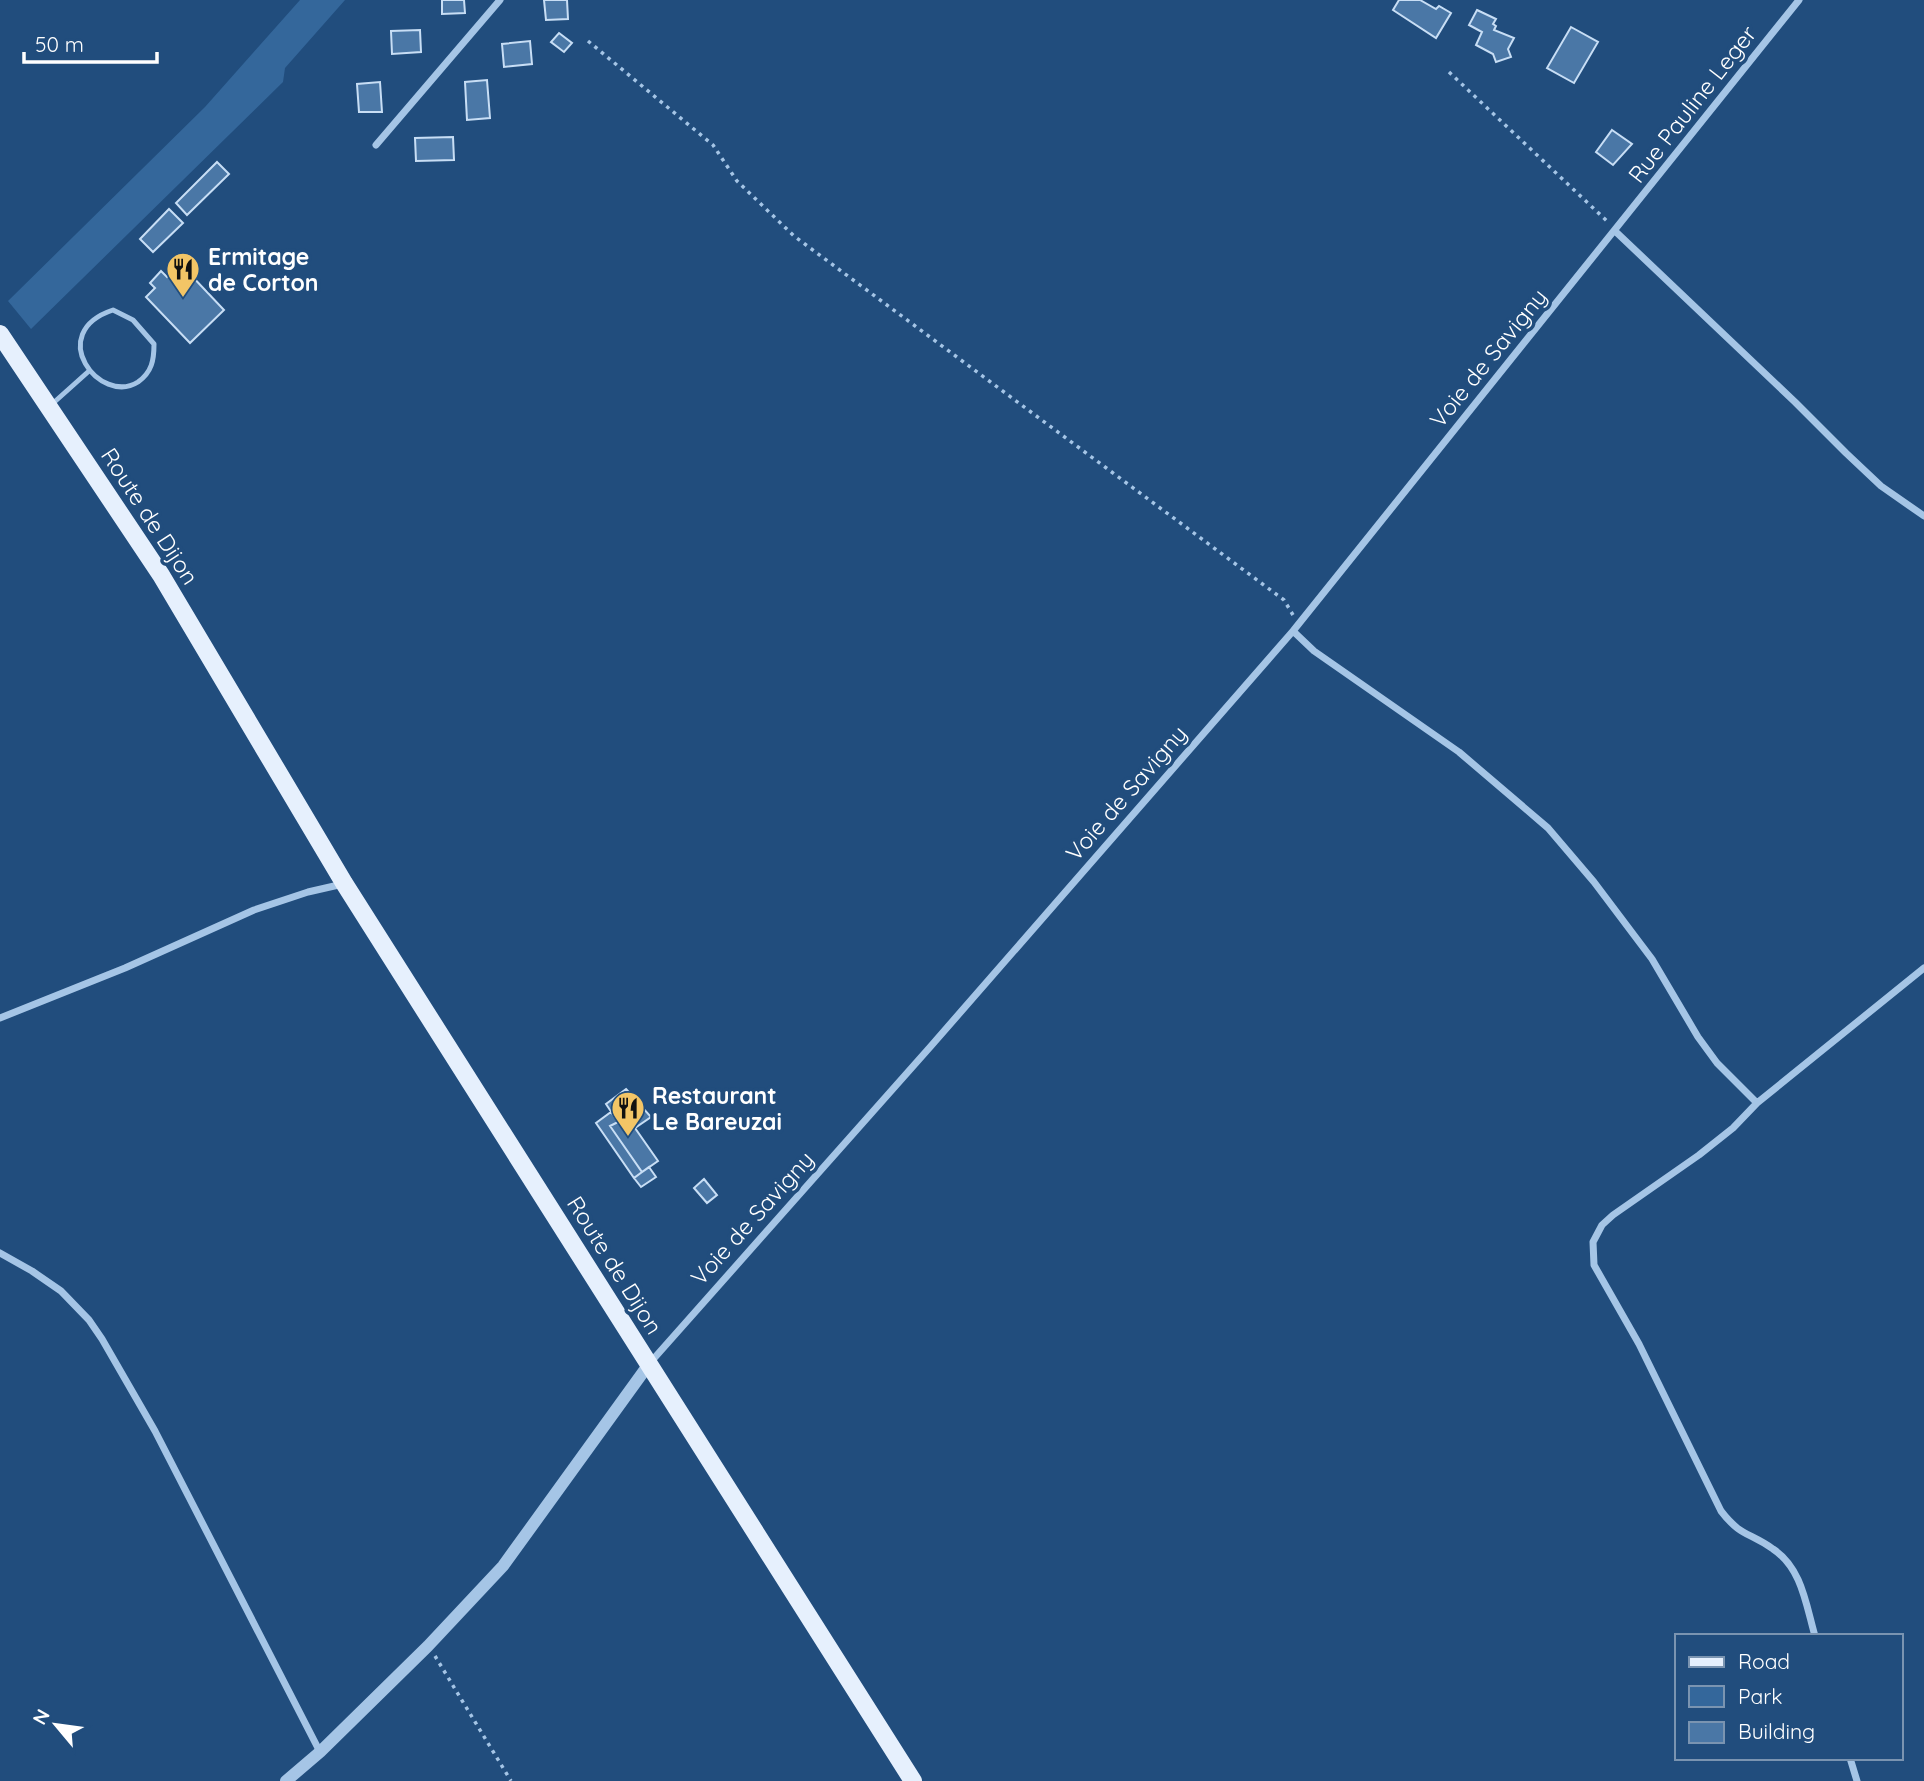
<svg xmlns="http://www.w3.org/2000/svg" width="1924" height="1781" font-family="Quicksand,sans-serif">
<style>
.green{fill:#34679b}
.building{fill:#4a77a6;stroke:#c8def5;stroke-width:2}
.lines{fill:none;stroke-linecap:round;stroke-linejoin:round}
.path{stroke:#a5c5e6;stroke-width:3.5;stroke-dasharray:3.5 5;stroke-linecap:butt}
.service{stroke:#a5c5e6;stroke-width:5}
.minor{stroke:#a5c5e6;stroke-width:7}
.tertiary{stroke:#a5c5e6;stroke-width:12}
.primary{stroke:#e6f0fd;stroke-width:18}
.labels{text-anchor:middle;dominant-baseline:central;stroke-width:7;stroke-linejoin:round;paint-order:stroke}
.street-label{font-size:23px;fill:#fff;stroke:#214d7d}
.poi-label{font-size:23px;font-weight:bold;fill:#fff;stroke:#214d7d;text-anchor:start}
</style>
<rect width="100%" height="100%" fill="#214d7d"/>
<path class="green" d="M300 0H345L285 68 283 82 31 329 8 301 205 107Z"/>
<path class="building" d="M442 0H464L465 13 442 14Z
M544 0H567L568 19 546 20Z
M1399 0H1420L1436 9 1439 6 1451 13 1436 38 1393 10Z
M1477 10 1496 19 1493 24 1496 26 1494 30 1514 38 1508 49 1511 57 1496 62 1493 54 1476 45 1482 32 1469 25Z
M1571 27 1598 42 1574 83 1547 68Z
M420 30 421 52 392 54 391 31Z
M559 33 572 43 564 52 551 42Z
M530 41 532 64 504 67 502 44Z
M487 80 490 118 467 120 465 82Z
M380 82 382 112H359L357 84Z
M1612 130 1632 144 1613 165 1596 152Z
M453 137 454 160 416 161 415 138Z
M217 162 229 174 187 215 176 203Z
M169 209 183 223 153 252 140 239Z
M161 271 167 277 171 272 179 280 188 272 224 310 190 343 146 297 155 288 150 283Z
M626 1089 651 1117 635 1128 658 1161 642 1172 610 1126 618 1122 606 1104Z
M611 1112 618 1122 610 1126 642 1172 634 1178 596 1123Z
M649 1167 656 1177 641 1187 634 1178Z
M704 1179 717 1195 707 1203 694 1188Z"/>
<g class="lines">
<path class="path" d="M588 41 713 145 737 181 794 236 1284 600 1293 615
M1449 72 1608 222
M435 1656 511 1781"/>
<path class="service" d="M113 310 133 320 154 344C154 360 152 372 138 382 100 406 44 333 113 310Z
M51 405 89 371"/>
<path class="minor" d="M376 145 500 0
M1615 231 1795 402 1846 453 1881 486 1924 516
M1293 631 1314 651 1459 752 1548 828 1594 882 1652 959 1698 1037 1717 1063 1757 1103
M0 1018 125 968 254 910 308 892 343 884
M0 1253 32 1271 61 1291 89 1320 102 1339 155 1431 320 1752
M649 1364 931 1046 1293 631 1799 0
M1815 1636C1806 1605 1802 1568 1773 1549 1749 1532 1741 1537 1721 1511L1639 1344 1594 1265 1593 1242 1602 1225 1613 1215 1699 1155 1733 1128 1757 1103 1924 968
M1850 1758 1857 1781"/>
<path class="tertiary" d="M286 1781 320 1752 428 1646 503 1566 649 1364"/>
<path class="primary" d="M0 334 161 575 344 883 913 1781"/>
</g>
<defs>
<symbol id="restaurant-pin" viewBox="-11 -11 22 30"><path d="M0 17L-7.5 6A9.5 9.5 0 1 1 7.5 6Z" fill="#f3c566" stroke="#214d7d"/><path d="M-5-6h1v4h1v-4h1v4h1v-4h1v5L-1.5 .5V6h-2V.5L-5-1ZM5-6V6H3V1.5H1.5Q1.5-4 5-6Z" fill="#111"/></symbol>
</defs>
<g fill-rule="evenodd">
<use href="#restaurant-pin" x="164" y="250" width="38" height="52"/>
<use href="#restaurant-pin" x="609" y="1089" width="38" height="52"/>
</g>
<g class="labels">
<g class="street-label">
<text transform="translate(1692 104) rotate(-52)">Rue Pauline Leger</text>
<text transform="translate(1488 358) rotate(-51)">Voie de Savigny</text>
<text transform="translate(150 516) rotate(57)">Route de Dijon</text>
<text transform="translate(1126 793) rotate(-49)">Voie de Savigny</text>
<text transform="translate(752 1218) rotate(-48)">Voie de Savigny</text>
<text transform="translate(615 1265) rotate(58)">Route de Dijon</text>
</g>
<g class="poi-label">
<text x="208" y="256">Ermitage<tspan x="208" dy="26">de Corton</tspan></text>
<text x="652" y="1095">Restaurant<tspan x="652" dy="26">Le Bareuzai</tspan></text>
</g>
</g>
<rect x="1675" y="1634" width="228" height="126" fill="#214d7d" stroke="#7a94b1" stroke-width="2"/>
<rect x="1689" y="1657" width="35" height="10" fill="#e6f0fd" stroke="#7a94b1" stroke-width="2"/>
<text x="1738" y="1669" font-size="21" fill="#ffffff">Road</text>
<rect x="1689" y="1686" width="35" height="21" fill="#34679b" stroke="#7a94b1" stroke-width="2"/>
<text x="1738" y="1704" font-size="21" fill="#ffffff">Park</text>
<rect x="1689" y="1722" width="35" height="21" fill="#4a77a6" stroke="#7a94b1" stroke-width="2"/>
<text x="1738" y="1739" font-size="21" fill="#ffffff">Building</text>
<g transform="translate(56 1725) rotate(299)" stroke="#214d7d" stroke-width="5" paint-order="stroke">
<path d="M0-5L12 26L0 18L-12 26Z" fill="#ffffff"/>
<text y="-10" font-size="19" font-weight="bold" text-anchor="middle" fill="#ffffff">N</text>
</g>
<path d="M24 52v10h133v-10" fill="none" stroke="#ffffff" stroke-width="3.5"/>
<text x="35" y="52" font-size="21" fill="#ffffff" stroke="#214d7d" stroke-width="5" paint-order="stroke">50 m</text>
</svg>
